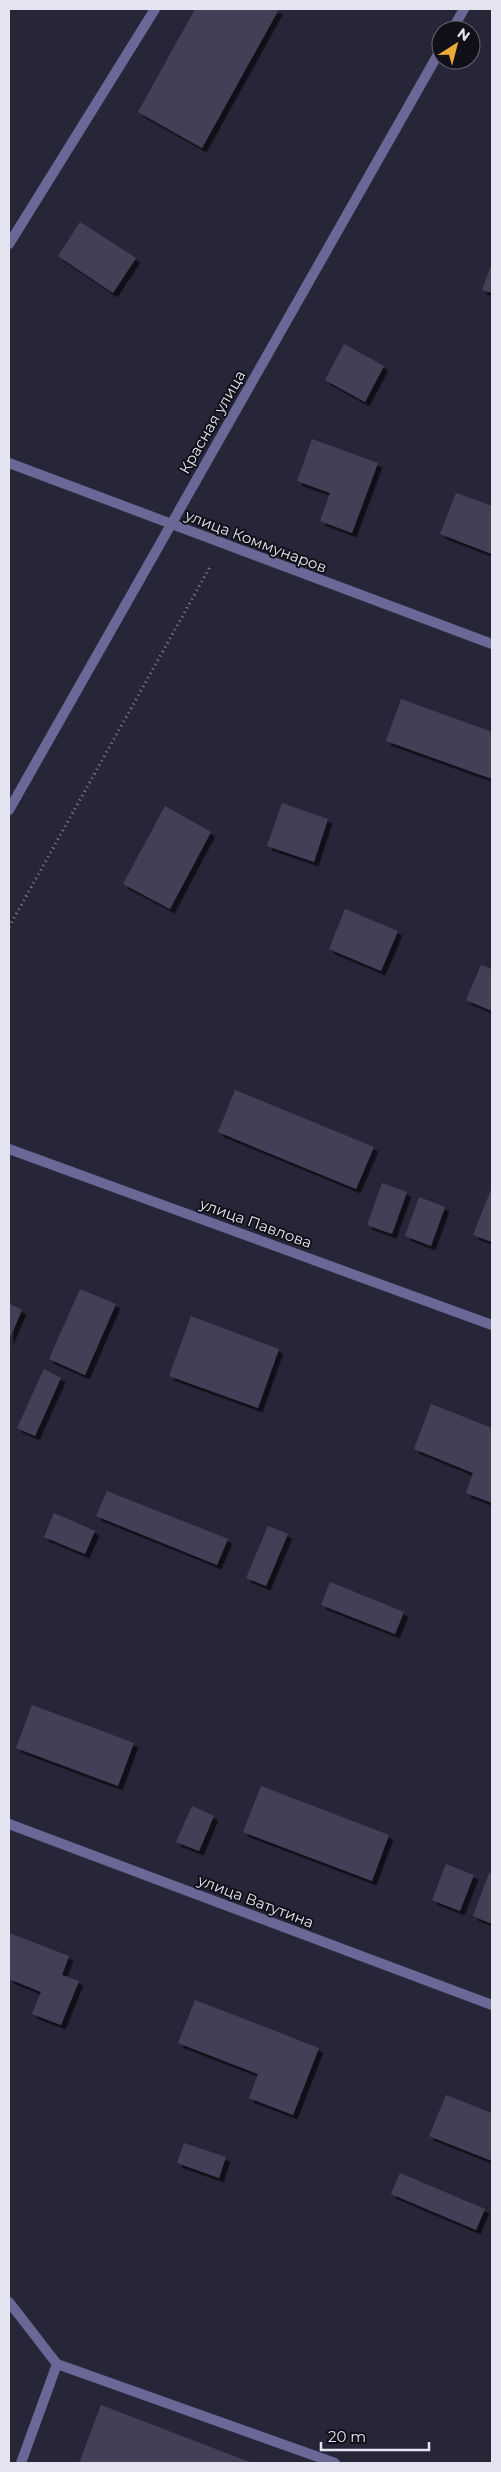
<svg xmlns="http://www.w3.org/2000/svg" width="501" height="2472" font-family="Montserrat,sans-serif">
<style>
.building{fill:#424156;filter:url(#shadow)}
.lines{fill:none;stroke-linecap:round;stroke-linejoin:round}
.path{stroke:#868696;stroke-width:3;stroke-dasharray:1 4;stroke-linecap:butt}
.service{stroke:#6a6897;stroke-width:10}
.minor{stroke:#6a6897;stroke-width:10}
.tertiary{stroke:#6a6897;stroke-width:10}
.labels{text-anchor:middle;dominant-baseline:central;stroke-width:4;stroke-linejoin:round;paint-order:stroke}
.street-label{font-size:15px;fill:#e5e5f2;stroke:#111019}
</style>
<defs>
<filter id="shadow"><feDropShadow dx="4.5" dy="4.5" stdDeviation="0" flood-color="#0009"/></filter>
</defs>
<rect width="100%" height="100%" fill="#272639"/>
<path class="building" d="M195 9H279L202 148 138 112Z
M80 222 136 258 113 293 58 256Z
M492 263V293L482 290Z
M344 344 384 366 365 402 325 380Z
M312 439 378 463 352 533 320 521 330 493 297 481Z
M456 493 492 506V554L440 534Z
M401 699 492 732V779L386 741Z
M282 803 328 819 314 862 267 846Z
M165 806 211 832 170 909 123 884Z
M345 909 398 931 381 971 329 949Z
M481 965 492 969V1011L466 1000Z
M235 1090 374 1147 356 1189 218 1132Z
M382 1183 407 1192 392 1234 367 1225Z
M492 1187V1242L473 1235Z
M419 1197 445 1207 431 1246 405 1236Z
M80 1289 116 1304 85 1375 49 1359Z
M9 1303 22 1310 9 1340Z
M191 1316 279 1349 258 1408 169 1376Z
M44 1369 61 1378 35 1436 17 1428Z
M431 1404 492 1428V1503L466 1493 473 1473 414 1449Z
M107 1491 228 1539 217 1565 96 1516Z
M54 1513 95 1531 85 1554 44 1537Z
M268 1526 288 1534 266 1586 246 1578Z
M330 1582 404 1612 395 1634 321 1605Z
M32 1705 134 1743 118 1786 16 1748Z
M261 1786 389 1835 372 1881 243 1832Z
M192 1806 214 1816 199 1851 176 1842Z
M446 1864 474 1875 460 1911 432 1900Z
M489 1873 492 1874V1924L473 1916Z
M9 1933 69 1956 62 1975 79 1981 61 2025 32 2014 41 1992 9 1979Z
M195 2000 319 2048 293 2115 249 2098 258 2074 178 2043Z
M446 2095 492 2113V2161L429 2136Z
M184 2143 226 2157 219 2178 177 2163Z
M400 2173 485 2209 476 2230 391 2194Z
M101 2405 252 2463H79Z"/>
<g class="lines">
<path class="path" d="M9 927 211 565"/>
<path class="service" d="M9 244 155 9
M9 2302 57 2364 335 2463
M21 2463 57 2364"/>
<path class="minor" d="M9 463 492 644
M9 1149 492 1325
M9 1824 492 2005"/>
<path class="tertiary" d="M452 30 464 9
M9 810 441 49"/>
</g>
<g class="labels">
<g class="street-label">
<text transform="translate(212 422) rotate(-60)">Красная улица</text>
<text transform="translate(256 541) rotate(21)">улица Коммунаров</text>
<text transform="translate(256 1223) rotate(20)">улица Павлова</text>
<text transform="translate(256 1901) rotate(21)">улица Ватутина</text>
</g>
</g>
<rect width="501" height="2472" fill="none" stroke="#e5e5f2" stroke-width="20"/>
<g transform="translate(456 45) rotate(36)"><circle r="24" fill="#111019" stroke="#666570"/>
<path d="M0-4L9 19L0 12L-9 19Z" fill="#eca93a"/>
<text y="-8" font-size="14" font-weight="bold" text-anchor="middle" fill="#e5e5f2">N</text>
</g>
<path d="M321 2442v8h108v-8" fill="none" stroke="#e5e5f2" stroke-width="2.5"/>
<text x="328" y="2442" font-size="15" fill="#e5e5f2" stroke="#111019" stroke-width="4" paint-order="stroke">20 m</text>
</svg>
